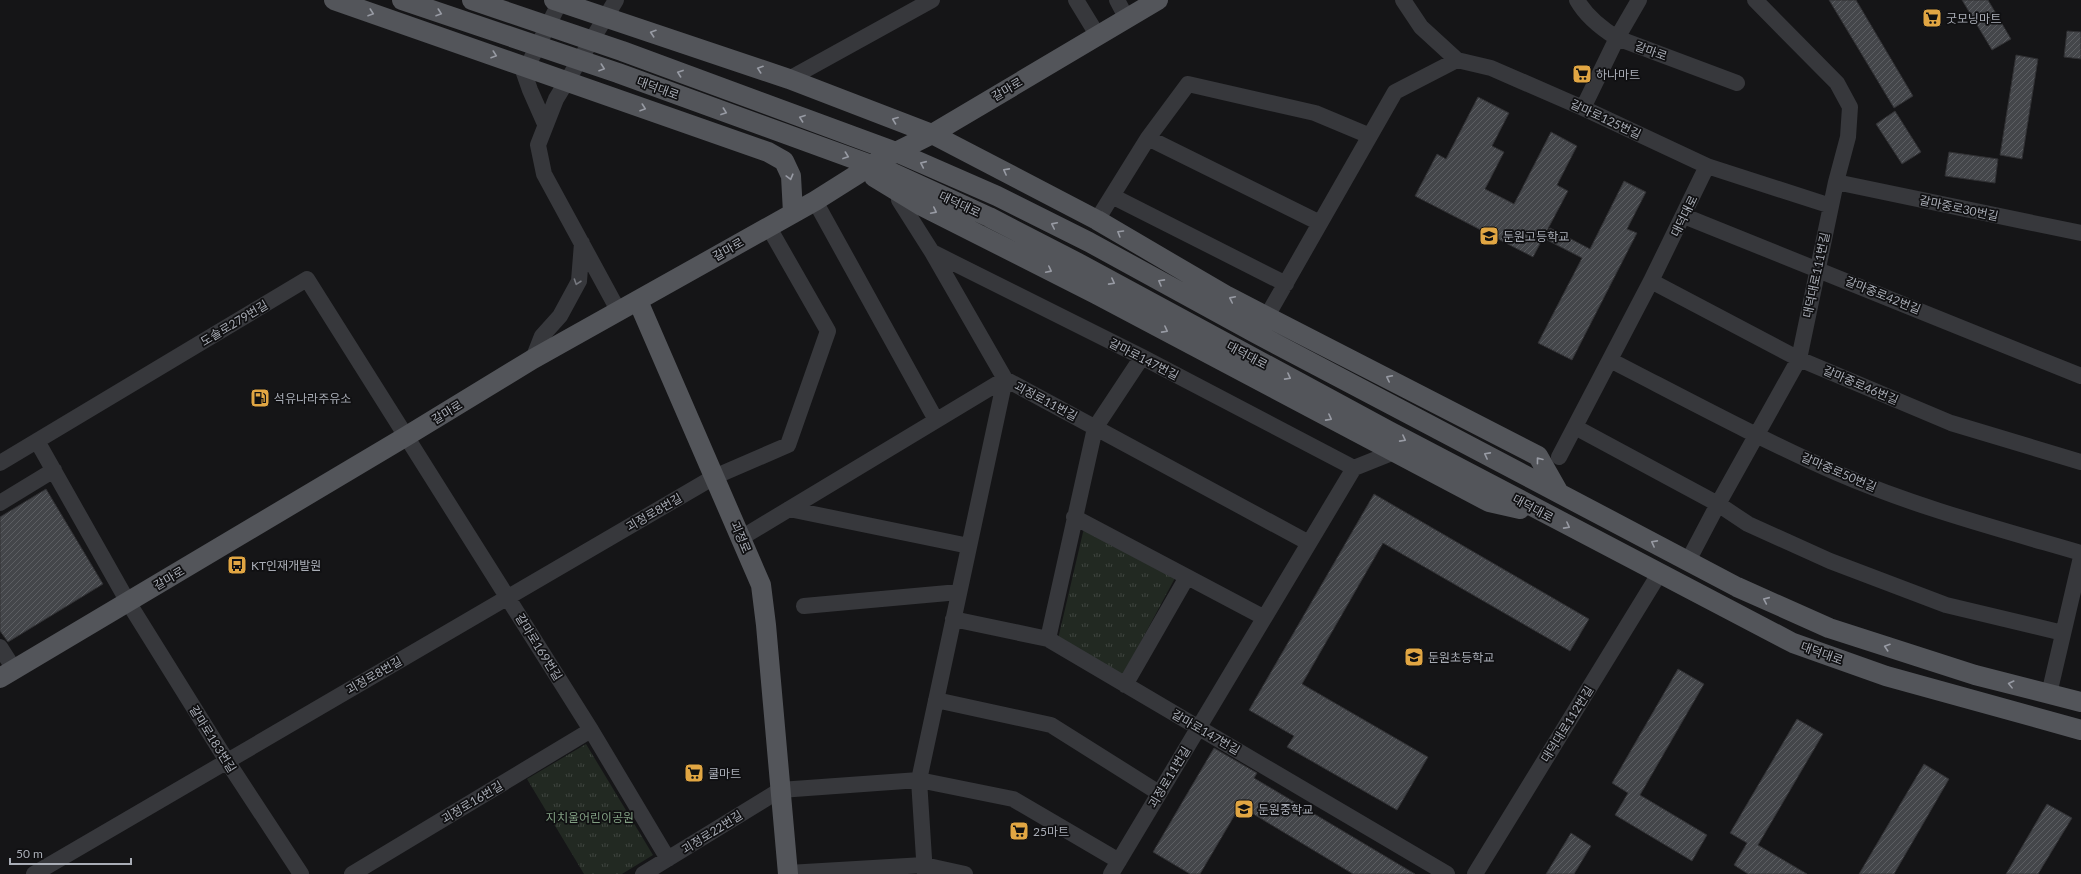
<svg xmlns="http://www.w3.org/2000/svg" width="2081" height="874" font-family="Lato,'Noto Sans KR',sans-serif">
<style>
.park{fill:url(#park-tufts)}
.building{fill:url(#building-hatch);stroke:#303033}
.lines{fill:none;stroke-linecap:round;stroke-linejoin:round}
.minor{stroke:#37383c;stroke-width:16}
.major{stroke:#53555a;stroke-width:20}
.oneway{stroke:#989ba4}
.oneway2{stroke:#76787f}
.labels{text-anchor:middle;dominant-baseline:central;stroke-width:3.5;stroke-linejoin:round;paint-order:stroke}
.poi-label{font-size:12px;fill:#a9adb6;stroke:#101012;text-anchor:start}
.street-label{font-size:12px;fill:#a9adb6;stroke:#101012}
.park-label{font-size:12px;fill:#819f82;stroke:#101012}
</style>
<defs>
<pattern id="park-tufts" width="24" height="20" patternUnits="userSpaceOnUse"><rect width="24" height="20" fill="#222922"/><path d="M3 7l-1-3M5 7V3M7 7l1-3M15 17l-1-3M17 17v-4M19 17l1-3" fill="none" stroke="#3f4540"/></pattern>
<pattern id="building-hatch" width="6" height="6" patternUnits="userSpaceOnUse"><rect width="6" height="6" fill="#44464a"/><path d="M-1 1l2-2M0 6l6-6M5 7l2-2" fill="none" stroke="#5c5e62"/></pattern>
</defs>
<rect width="100%" height="100%" fill="#151517"/>
<path class="park" d="M1084 528 1175 578 1123 675 1058 639Z
M586 744 653 855 622 874H584L527 779Z"/>
<path class="building" d="M1829 0H1856L1913 96 1894 108Z
M1962 0H1988L2011 39 1992 50Z
M2067 31 2081 32V59L2064 57Z
M2016 55 2038 59 2022 159 2000 155Z
M1478 97 1509 113 1492 146 1504 152 1485 189 1514 204 1551 132 1577 146 1557 185 1568 191 1533 257 1415 196 1437 154 1446 159Z
M1895 111 1921 152 1902 164 1876 124Z
M1949 152 1998 159 1995 183 1945 176Z
M1624 181 1646 192 1627 229 1637 233 1572 360 1538 343 1582 258 1545 239 1550 228 1590 249Z
M46 489 103 584 8 642 0 631V517Z
M1374 494 1589 619 1570 651 1383 543 1302 684 1428 757 1397 810 1287 747 1294 736 1249 710Z
M1678 669 1704 684 1640 795 1707 835 1692 861 1615 815 1628 793 1612 783Z
M1797 719 1823 734 1758 845 1807 874H1748L1734 865 1747 843 1730 833Z
M1214 748 1257 773 1254 778 1415 874H1353L1240 806 1200 874H1190L1153 852Z
M1924 764 1949 779 1894 874H1859Z
M2047 804 2072 818 2038 874H2006Z
M1571 833 1591 846 1574 874H1546Z"/>
<g class="lines">
<path class="minor" d="M616 0 556 99 538 145 544 174 618 310
M1076 0 1098 36
M1117 0 1127 19
M1403 0 1421 27 1457 60 1491 68 1583 108 1707 166 1831 206
M1577 0C1586 16 1601 28 1617 38L1737 83
M789 79 932 0
M1583 108 1617 38 1639 0
M545 124 530 90 524 73 561 0
M1148 138 1320 223
M1836 182 2081 233
M1112 196 1286 284
M899 200 932 252 1005 379 919 780 925 874
M815 201 936 420
M1684 216 2081 376
M1097 220 1148 138 1188 84 1315 113 1370 136
M932 252 1142 357 1354 468
M1651 281 1799 359 1951 423 2081 462
M1267 316 1395 92 1457 60
M533 359 542 336 560 316 579 281 582 243
M1610 360C1686 399 1760 439 1837 473 1916 507 1999 529 2081 553
M1575 427 1718 504 1748 524 1830 561 1946 605 2063 633
M37 441 128 602 227 761 301 874
M1559 457 1651 281 1707 166
M0 463 307 279 591 730 668 859
M0 503 54 470
M789 509 969 546
M1074 517 1263 617
M741 538 1005 379 1309 543
M1688 561 1718 504 1799 359 1836 182 1848 137 1850 107 1837 83 1755 0
M804 606 959 592
M953 619 1048 639 1447 874
M1048 639 1095 428 1142 357
M0 647 14 669
M1125 685 1187 577
M2049 694 2081 557
M936 700 1051 725 1159 793
M788 873 924 865 965 874
M34 874 714 477 788 445 828 331 768 226
M352 874 591 730
M643 874 780 790 919 780 1013 799 1119 861
M1111 874 1354 468 1394 452
M1475 874 1659 574"/>
<path class="major" d="M334 0 768 152 784 161 791 176 793 213
M402 0 618 73 893 173 989 217 1078 263 1389 431 1793 643 1886 676 2081 730
M472 0 622 51 901 154 997 196 1089 242 1257 334 1737 587 1829 628 1975 675 2081 702
M554 0 789 79 932 134 1097 220 1225 295 1538 456 1559 493
M874 177 920 205 1096 294 1489 502 1520 509
M638 301 761 585 766 625 788 874
M0 678 405 437 533 359 815 201 880 160 932 134 1158 0"/>
</g>
<defs><path id="oneway-chevron" d="M-2-3.5L2.5 0L-2 3.5" fill="none" stroke-width="1.6" stroke-linecap="round" stroke-linejoin="round"/></defs>
<g class="oneway">
<use href="#oneway-chevron" transform="translate(371 13) rotate(19)"/>
<use href="#oneway-chevron" transform="translate(439 13) rotate(19)"/>
<use href="#oneway-chevron" transform="translate(653 33) rotate(-162)"/>
<use href="#oneway-chevron" transform="translate(494 55) rotate(19)"/>
<use href="#oneway-chevron" transform="translate(602 68) rotate(19)"/>
<use href="#oneway-chevron" transform="translate(760 69) rotate(-161)"/>
<use href="#oneway-chevron" transform="translate(680 73) rotate(-160)"/>
<use href="#oneway-chevron" transform="translate(643 108) rotate(19)"/>
<use href="#oneway-chevron" transform="translate(724 112) rotate(20)"/>
<use href="#oneway-chevron" transform="translate(802 118) rotate(-160)"/>
<use href="#oneway-chevron" transform="translate(895 120) rotate(-159)"/>
<use href="#oneway-chevron" transform="translate(846 156) rotate(20)"/>
<use href="#oneway-chevron" transform="translate(923 164) rotate(-156)"/>
<use href="#oneway-chevron" transform="translate(1006 171) rotate(-152)"/>
<use href="#oneway-chevron" transform="translate(790 177) rotate(75)"/>
<use href="#oneway-chevron" transform="translate(934 211) rotate(27)"/>
<use href="#oneway-chevron" transform="translate(1054 225) rotate(-154)"/>
<use href="#oneway-chevron" transform="translate(1120 233) rotate(-149)"/>
<use href="#oneway-chevron" transform="translate(1049 270) rotate(27)"/>
<use href="#oneway-chevron" transform="translate(1112 282) rotate(28)"/>
<use href="#oneway-chevron" transform="translate(1161 282) rotate(-151)"/>
<use href="#oneway-chevron" transform="translate(1232 299) rotate(-154)"/>
<use href="#oneway-chevron" transform="translate(1165 330) rotate(28)"/>
<use href="#oneway-chevron" transform="translate(1288 377) rotate(28)"/>
<use href="#oneway-chevron" transform="translate(1389 378) rotate(-153)"/>
<use href="#oneway-chevron" transform="translate(1329 418) rotate(28)"/>
<use href="#oneway-chevron" transform="translate(1403 439) rotate(28)"/>
<use href="#oneway-chevron" transform="translate(1487 455) rotate(-152)"/>
<use href="#oneway-chevron" transform="translate(1539 460) rotate(-128)"/>
<use href="#oneway-chevron" transform="translate(1567 526) rotate(28)"/>
<use href="#oneway-chevron" transform="translate(1654 543) rotate(-152)"/>
<use href="#oneway-chevron" transform="translate(1766 600) rotate(-156)"/>
<use href="#oneway-chevron" transform="translate(1887 647) rotate(-162)"/>
<use href="#oneway-chevron" transform="translate(2011 684) rotate(-166)"/>
</g>
<use class="oneway2" href="#oneway-chevron" transform="translate(577 282) rotate(109)"/>
<defs>
<symbol id="supermarket-square" viewBox="-11 -11 22 22"><rect x="-9" y="-9" width="18" height="18" rx="4" fill="#e1a643" stroke="#101012"/><path d="M-6-5.5h2.5l.6 2H6L4.5 2H-2.5L-4.4-4H-6ZM-1.5 3.2a1.3 1.3 0 1 0 .1 0ZM3 3.2a1.3 1.3 0 1 0 .1 0Z" fill="#111"/></symbol>
<symbol id="school-square" viewBox="-11 -11 22 22"><rect x="-9" y="-9" width="18" height="18" rx="4" fill="#e1a643" stroke="#101012"/><path d="M0-5L7-2L0 1L-7-2ZM-4 1L0 2.5L4 1V4Q0 6-4 4Z" fill="#111"/></symbol>
<symbol id="fuel-square" viewBox="-11 -11 22 22"><rect x="-9" y="-9" width="18" height="18" rx="4" fill="#e1a643" stroke="#101012"/><path d="M-5.5-6h7V0h2V4h1.3V-2.5L3-4.5l.8-.8L6-3V5H2.5V1h-1V6h-7ZM-4.2-4.7v3.2H.2V-4.7Z" fill="#111"/></symbol>
<symbol id="bus-square" viewBox="-11 -11 22 22"><rect x="-9" y="-9" width="18" height="18" rx="4" fill="#e1a643" stroke="#101012"/><path d="M-5-6H5V4H4V6H2V4H-2V6H-4V4H-5ZM-3.5-4V0h7V-4ZM-3.5 1.2v1.5H-2V1.2ZM2 1.2v1.5H3.5V1.2Z" fill="#111"/></symbol>
</defs>
<g fill-rule="evenodd">
<use href="#supermarket-square" x="1921" y="7" width="22" height="22"/>
<use href="#supermarket-square" x="1571" y="63" width="22" height="22"/>
<use href="#school-square" x="1478" y="225" width="22" height="22"/>
<use href="#fuel-square" x="249" y="387" width="22" height="22"/>
<use href="#bus-square" x="226" y="554" width="22" height="22"/>
<use href="#school-square" x="1403" y="646" width="22" height="22"/>
<use href="#supermarket-square" x="683" y="762" width="22" height="22"/>
<use href="#school-square" x="1233" y="798" width="22" height="22"/>
<use href="#supermarket-square" x="1008" y="820" width="22" height="22"/>
</g>
<g class="labels">
<g class="poi-label">
<text x="1946" y="18">굿모닝마트</text>
<text x="1596" y="74">하나마트</text>
<text x="1503" y="236">둔원고등학교</text>
<text x="274" y="398">석유나라주유소</text>
<text x="251" y="565">KT인재개발원</text>
<text x="1428" y="657">둔원초등학교</text>
<text x="708" y="773">쿨마트</text>
<text x="1258" y="809">둔원중학교</text>
<text x="1033" y="831">25마트</text>
</g>
<g class="street-label">
<text transform="translate(1651 51) rotate(20)">갈마로</text>
<text transform="translate(658 88) rotate(20)">대덕대로</text>
<text transform="translate(1007 89) rotate(-31)">갈마로</text>
<text transform="translate(1606 119) rotate(25)">갈마로125번길</text>
<text transform="translate(960 204) rotate(25)">대덕대로</text>
<text transform="translate(1959 208) rotate(12)">갈마중로30번길</text>
<text transform="translate(1684 216) rotate(-64)">대덕대로</text>
<text transform="translate(728 249) rotate(-30)">갈마로</text>
<text transform="translate(1816 275) rotate(-78)">대덕대로111번길</text>
<text transform="translate(1883 295) rotate(22)">갈마중로42번길</text>
<text transform="translate(234 323) rotate(-31)">도솔로279번길</text>
<text transform="translate(1247 355) rotate(28)">대덕대로</text>
<text transform="translate(1144 359) rotate(27)">갈마로147번길</text>
<text transform="translate(1861 385) rotate(23)">갈마중로46번길</text>
<text transform="translate(1046 401) rotate(28)">괴정로11번길</text>
<text transform="translate(447 412) rotate(-32)">갈마로</text>
<text transform="translate(1839 472) rotate(23)">갈마중로50번길</text>
<text transform="translate(1533 508) rotate(28)">대덕대로</text>
<text transform="translate(654 512) rotate(-30)">괴정로8번길</text>
<text transform="translate(741 537) rotate(67)">괴정로</text>
<text transform="translate(169 578) rotate(-31)">갈마로</text>
<text transform="translate(539 647) rotate(58)">갈마로169번길</text>
<text transform="translate(1822 653) rotate(20)">대덕대로</text>
<text transform="translate(374 675) rotate(-30)">괴정로8번길</text>
<text transform="translate(1567 724) rotate(-58)">대덕대로112번길</text>
<text transform="translate(1206 732) rotate(30)">갈마로147번길</text>
<text transform="translate(213 739) rotate(58)">갈마로183번길</text>
<text transform="translate(1169 777) rotate(-59)">괴정로11번길</text>
<text transform="translate(472 802) rotate(-31)">괴정로16번길</text>
<text transform="translate(712 832) rotate(-32)">괴정로22번길</text>
</g>
<g class="park-label">
<text x="590" y="817">지치울어린이공원</text>
</g>
</g>
<path d="M10 858v6h121v-6" fill="none" stroke="#a9adb6" stroke-width="2"/>
<text x="16" y="858" font-size="12" fill="#a9adb6" stroke="#101012" stroke-width="3" paint-order="stroke">50 m</text>
</svg>
